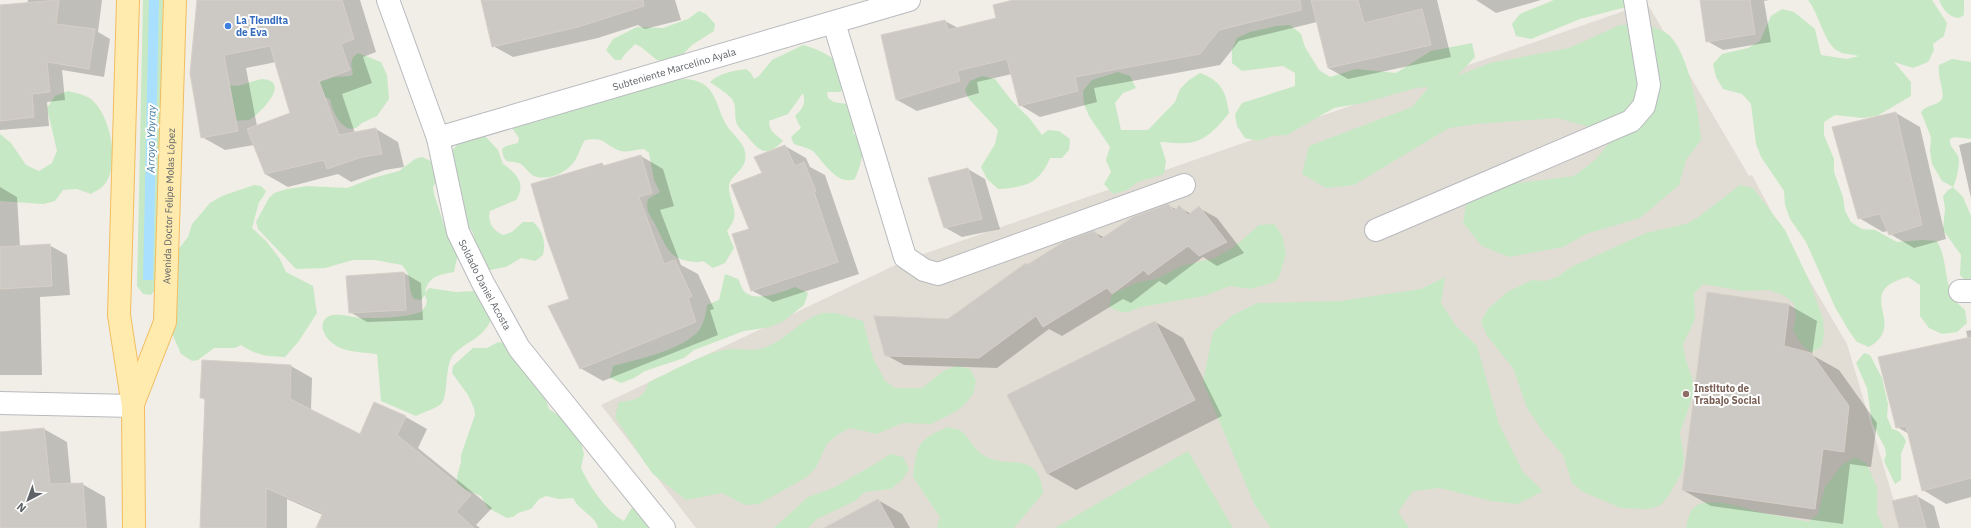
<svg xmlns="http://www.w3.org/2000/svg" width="1971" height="528" font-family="'IBM Plex Sans',sans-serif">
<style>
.education{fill:#e1ddd5}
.green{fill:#c7e8c4}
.water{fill:#a9e0ff}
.shadow{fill:#0003;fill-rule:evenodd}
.building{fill:#ccc9c5;stroke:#d6cfc6}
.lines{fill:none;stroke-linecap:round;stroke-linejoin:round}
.minor-casing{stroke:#b8babe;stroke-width:24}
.major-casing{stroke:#f2bd60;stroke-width:24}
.minor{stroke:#fff;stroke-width:22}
.major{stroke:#ffebae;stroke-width:22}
.shop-dot{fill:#3f7fe0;stroke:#fff;stroke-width:1.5}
.education-dot{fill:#8d6e63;stroke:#fff;stroke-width:1.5}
.labels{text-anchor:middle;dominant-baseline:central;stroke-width:4;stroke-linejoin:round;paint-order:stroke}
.shop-label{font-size:10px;font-weight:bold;fill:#366cbe;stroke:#fff;text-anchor:start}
.street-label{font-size:10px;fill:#5f6368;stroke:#fff}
.education-label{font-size:10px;font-weight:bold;fill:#785e54;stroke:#fff;text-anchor:start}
.water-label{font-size:11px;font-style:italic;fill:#3f76a0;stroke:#fff}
</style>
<rect width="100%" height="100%" fill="#f1eee7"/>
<path class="education" d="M1647 3 1749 176 1752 175 1795 256 1847 344 1902 528H696L601 405 906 260Z"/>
<path class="green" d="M143 0H163L158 286 151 295 143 294 137 286Z
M1554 0H1637L1630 6 1580 19 1531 39 1516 36 1512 24 1520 14Z
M1808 0H1932L1947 23 1944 36 1933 44 1934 50 1928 62 1913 68 1894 62 1911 82V96L1877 116 1863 118 1835 115 1824 122V135L1834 159V172L1843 197 1845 211 1851 222 1862 229 1875 230 1897 242 1923 240 1937 241C1951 266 1940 290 1965 310L1967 323 1957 332 1942 334 1929 328 1920 316V285L1908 277C1857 290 1898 317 1879 339 1877 342 1872 345 1869 347L1857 342 1849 331 1835 307 1806 242 1790 219 1785 205 1784 191 1761 157 1756 144 1751 104 1742 94 1723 89 1716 77 1713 64 1722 54 1748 48 1760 41 1771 16 1782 9 1794 12 1815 29 1821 55 1847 59 1859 56C1853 54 1844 55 1838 51 1824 44 1819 13 1808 0Z
M1939 0H1964V15L1959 18C1948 17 1943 9 1939 0Z
M699 11 706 14 715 24 714 31 692 45 683 54 664 61 657 60 641 47 635 44 625 54 621 60H615L606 50 613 39 637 27 663 28 688 19Z
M1647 24C1654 28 1666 31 1671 37 1689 57 1699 113 1701 140L1686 160 1679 185 1640 218 1586 234 1563 247 1509 257 1482 246 1463 223 1467 196 1494 186 1574 176 1595 160 1616 135 1558 118 1476 124 1449 128 1354 185 1326 188 1302 174 1309 146 1412 107 1429 87 1416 88 1363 103 1334 108 1287 135 1272 136 1258 141 1245 138 1237 126 1235 114 1242 103 1295 86V73L1283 66 1242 71 1232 63V50L1237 38 1250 32 1276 26 1290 25 1301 34 1305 47 1319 70 1330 77 1356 69 1396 73 1431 51 1472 43 1475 57 1457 76 1490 63 1569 48 1620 25Z
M803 45C815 48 835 56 841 68 843 73 843 81 845 87L840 92H827L828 98 834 102 846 104 851 108 856 120 853 133C869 145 861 163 855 179 838 186 824 163 814 152 809 148 799 146 794 144L791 137 801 128 795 116C803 108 806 104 803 93L788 114 769 121C769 132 776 134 783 141 766 158 760 152 747 136 743 131 737 127 736 121 734 113 737 106 732 99 727 93 717 87 710 82 719 73 733 71 746 69L751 73 754 79 759 76 772 60Z
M358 53 381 62 387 75 389 99 377 116 362 123 356 128 349 129C338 124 332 110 330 99L324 97 312 85 334 77 350 76 353 74 351 64 353 57Z
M1952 59 1971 62V139L1955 137 1950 139C1949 147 1955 150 1958 156 1961 161 1956 183 1953 187L1963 197 1971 216V286L1960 275 1961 255 1943 230 1945 209 1943 196 1948 190 1953 187 1942 181 1932 164 1930 151 1931 137 1921 112C1927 104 1938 106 1942 99 1945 93 1937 76 1939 65Z
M1118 72 1130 76 1136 88 1123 93 1115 103 1121 130H1148L1175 102 1180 89 1189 80 1200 73C1221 81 1226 91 1229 113 1219 126 1204 143 1186 143 1177 144 1169 142 1160 142L1166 161 1164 174 1138 182 1127 190 1113 194 1104 184 1111 172 1106 160 1110 147 1089 116 1084 104 1083 91 1092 80Z
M982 76 995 79 1012 101 1030 119 1042 135 1048 130 1059 131 1070 139 1069 150 1062 158H1050C1039 185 1024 187 998 189L987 179 981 167 995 144 998 130 969 99 965 90 970 81Z
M261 79C293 80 261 113 249 120L232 121 228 85 238 86Z
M686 79C696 80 703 82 710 90 718 101 720 115 727 126 732 133 740 140 744 148 745 151 746 156 745 160 744 171 728 177 729 188 730 206 742 213 727 231L734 248 725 263 713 268 703 261C697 263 694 262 688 261 667 258 664 241 655 224 650 215 645 211 648 199L660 192 654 180 649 153 644 149C635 149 626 154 618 150 603 144 606 137 585 140 580 147 579 155 574 162 565 174 546 182 532 175 528 172 525 167 521 164 511 159 504 167 502 149L506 146 518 143 519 138 512 128 515 122 547 118 615 95 635 92 659 81Z
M68 91C76 93 83 94 91 99 111 115 122 169 102 187 99 190 95 191 91 194L77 189 63 190 55 201 43 204 0 201V134L11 143 26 165 39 171 52 163 57 151 47 108 55 96Z
M484 135 498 150 503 164C516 173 527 183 516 200L490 211C487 221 493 231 503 235L512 232 523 222H533C543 231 546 242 543 255L535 261 521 258 506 267 484 271 474 247 475 240 472 231 459 218 451 152 460 141Z
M422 157 433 162 437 181 433 187 434 194 444 225 453 235 458 253 454 272C439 275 428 276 425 293L429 288 456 292 476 291 491 319C485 337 467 341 454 354 444 364 449 396 441 404 435 409 423 412 416 416L381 401 377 354C361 352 340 353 328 339 322 332 319 321 329 316 339 312 353 318 363 318 381 318 403 318 421 312L425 307 427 301 425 295 421 300 414 299C406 286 414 279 402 265L375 260H353L325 268 296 269 258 229 256 222 269 198 274 193 287 189 308 186 347 188 373 178 399 171 415 159Z
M254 185 261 186 266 191 263 197 259 202 252 228 267 242 280 259 286 272 313 286 317 313 299 341 285 357C267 357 256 355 241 345L235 348H214L198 360 192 361 181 354 171 331 178 292 175 272 176 252 188 237 192 224 210 203 222 196Z
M1740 185 1753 188 1785 230 1808 278 1823 319 1824 333 1822 346 1811 353 1800 342 1793 330 1796 317 1794 303 1783 295 1769 290 1743 291 1703 284 1694 293 1695 319 1683 344 1685 357 1693 381V395L1680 433 1684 459 1682 472 1669 495 1661 505 1648 509 1621 508 1583 492 1572 483 1563 455 1544 433 1527 408 1513 368 1487 336 1481 322 1488 309 1507 292 1532 280 1546 281 1559 276 1571 267 1646 233 1686 224 1697 218Z
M1274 224 1282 235 1286 254 1280 274 1277 280 1271 283 1251 289 1230 286 1204 296 1141 307 1128 312H1121L1109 307 1112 294 1136 283 1156 279 1182 266 1215 258 1234 247 1259 225Z
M725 274 738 279C740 282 741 287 743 290 754 304 782 292 795 287L808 293 804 305 782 322 770 327 744 331 694 350 684 358 645 371 634 378 621 383 610 378 613 366C636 360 686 349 700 329 704 322 706 314 707 305L719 300Z
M1445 277 1441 303 1456 326 1477 346 1499 424 1523 472 1543 491 1518 504 1491 501 1440 488 1413 491 1398 512 1409 528H1271L1254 504 1203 382 1213 332 1233 315 1257 303 1340 301 1421 289Z
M823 313H836L863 321 873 358 885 381 895 388H922L945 370 957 366 970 369 976 381 973 394 965 404 955 412 931 424 903 423 877 434 850 428 837 435 827 444 816 467 807 477 759 504 745 505 722 493 686 500 653 474 645 463 615 417 619 402C637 400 642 399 649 382 673 371 698 356 723 350 737 347 751 353 766 347 787 339 801 319 823 313Z
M498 342 505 343 542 388 549 409 561 417 581 442 584 454 581 468C588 484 608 514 624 521L634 504 662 528H598C596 516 578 510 573 498L559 499 546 496 539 499 531 509 518 513 513 517 507 518 488 508 481 496 461 488 457 483V476L461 462V455L475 415 474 408 468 395 452 373 453 366 473 348H487Z
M1864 353 1870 355 1882 378 1888 404 1887 417 1892 429C1900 431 1902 434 1906 441L1901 454V480L1895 484 1884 461 1886 455 1885 448 1872 423 1867 388 1856 363Z
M948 427C952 428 959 429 962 432 970 438 974 450 983 455 1008 471 1038 448 1043 493L1014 528H937L939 519H941L913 477C917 445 917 440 948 427Z
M1188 451 1233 528H1055Z
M890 454 903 457 909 469 902 480 891 489 865 492 855 501 817 519 808 528H774L808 497 833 488 880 461Z
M1855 457 1866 463 1877 487V514L1884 528H1687C1686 524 1688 520 1689 516 1697 488 1749 511 1768 514 1781 517 1794 518 1808 522L1818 514 1825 487 1842 465Z"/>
<path class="water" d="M149 0H159L153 280H143Z"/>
<path class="shadow" d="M28 0H102L98 32 110 39 104 77 62 70 65 100 47 102 49 126 0 130V6L27 4Z
M213 0H360L376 52 363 57 372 83 342 94 355 133 376 129 398 142 404 167 385 170 351 182 338 174 288 187 265 174 254 145 225 150 202 137ZM276 62 291 114 257 126 246 68Z
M482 0H675L681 20 645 29 638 25 598 38 513 57 493 46Z
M1017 0H1437L1451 57 1348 79 1328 68 1317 22 1239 41 1220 65 1094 88 1097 102 1040 117 1020 105 1012 74 977 82 979 93 917 111 897 100 945 21 958 28 998 19Z
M1476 0H1541L1496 13Z
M1701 0H1769L1764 1 1771 42 1723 50 1707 41Z
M1896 113 1920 127 1946 239 1914 248 1890 234 1888 231 1883 232 1859 218Z
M1971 142V198L1959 145Z
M785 146 806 158 810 167 825 175 859 274 773 302 751 290V230L763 173Z
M641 156 663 169 674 206 660 210 681 265 698 274 714 309 710 310 718 335 603 381 580 368 571 299 602 164 606 166Z
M968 169 985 179 1000 229 962 237 944 227Z
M0 187 17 197 20 246 49 245 67 255 70 295 40 297 42 375H0Z
M1168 205 1177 210 1179 207 1191 214 1199 208 1217 218 1244 253 1217 266 1203 257 1166 285 1159 281 1131 303 1123 299 1062 336 1049 329 997 368 904 365 886 355 948 320 1026 264 1028 265 1094 232 1105 238Z
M404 273 421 283 423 320 367 322 350 312Z
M1708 293 1789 305 1817 321 1812 355 1839 370 1877 423 1871 467 1850 464 1843 524 1711 506 1683 490Z
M1155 322 1183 338 1222 416 1076 490 1048 474Z
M1971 330V497L1946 504 1923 490 1909 434 1897 427 1968 339 1966 331Z
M203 361 291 366 312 378 311 410 361 435 406 417 427 429 418 448 492 508 476 525 480 528H317L323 515 287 499V528H201L205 400 201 397Z
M44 429 67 442 71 484H82L105 497 107 528H0V433Z
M1917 496 1934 506 1940 528H1900Z
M878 500 902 514 910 528H826Z"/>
<path class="building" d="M59 0 56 24 95 29 89 69 47 62 50 92 32 94 34 117 0 121V5Z
M197 0H342L354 39 341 44 350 70 319 81 339 135 376 128 382 154 362 157 327 169 324 160 265 174 247 129 290 113 270 46 224 55 238 131 201 138 190 73Z
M481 0H643L644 6 578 27 492 47Z
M1013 0H1300L1301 10 1219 30 1200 54 1075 77 1078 91 1019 106 1007 59 957 71 960 81 896 100 881 35 945 20 948 30 996 18 993 5Z
M1311 0H1358L1364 23 1422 9 1431 45 1328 68Z
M1700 0H1750L1755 34 1706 42Z
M1896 112 1922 225 1889 235 1880 214 1858 219 1832 127Z
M785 145 795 166 804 162 816 191 814 192 838 262 751 291 732 234 749 229 731 185 762 173 754 157Z
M641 155 652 193 639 197 664 264 675 260 692 296 688 298 696 322 580 369 548 306 569 299 547 239 531 184 602 163 603 166Z
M968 168 982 219 944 228 928 178Z
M1168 204 1175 211 1179 205 1188 215 1199 206 1227 242 1199 256 1188 246 1148 275 1144 270 1112 294 1107 288 1043 327 1036 316 979 358 885 356 874 316 948 319 1026 263 1027 265 1065 241 1094 231 1101 239 1133 217Z
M50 244 52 286 0 289V247Z
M404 272 406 310 349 313 346 276Z
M1707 292 1789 304 1784 346 1811 353 1849 406 1844 452 1823 449 1815 509 1682 490Z
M1155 321 1195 400 1047 474 1007 395Z
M1971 337V478L1922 491 1906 426 1896 428 1878 357Z
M202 360 291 365 290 399 360 434 374 402 406 416 397 435 471 495 456 512 474 528H316L323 513 266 488V528H200L205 398H200Z
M44 428 50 484 83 483 86 528H0V432Z
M1917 495 1926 528H1899L1892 501Z
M878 499 894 528H824Z"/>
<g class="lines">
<defs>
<g id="minor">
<path id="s1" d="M388 0 438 138 458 232 483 283 519 348 664 528"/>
<path d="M834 23 905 257 924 270 938 274 1184 185"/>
<path id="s2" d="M438 138 909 0"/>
<path d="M1376 230 1631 121 1644 106 1649 85 1635 0"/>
<path d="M1960 291H1971"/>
<path d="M0 403 133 406"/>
</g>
<g id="major">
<path d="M128 0 119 315 133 406 134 528"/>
<path id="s3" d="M133 404 165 322 175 0"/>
</g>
</defs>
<use href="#minor" class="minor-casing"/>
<use href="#major" class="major-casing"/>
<use href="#minor" class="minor"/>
<use href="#major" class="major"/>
</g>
<circle class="shop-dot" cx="228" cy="26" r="4"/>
<circle class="education-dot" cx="1686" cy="394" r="4"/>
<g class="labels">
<g class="shop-label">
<text x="236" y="20">La Tiendita<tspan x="236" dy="12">de Eva</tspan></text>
</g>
<g class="street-label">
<text stroke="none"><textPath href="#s2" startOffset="246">Subteniente Marcelino Ayala</textPath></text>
<text stroke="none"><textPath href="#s3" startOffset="204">Avenida Doctor Felipe Molas López</textPath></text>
<text stroke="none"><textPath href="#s1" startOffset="302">Soldado Daniel Acosta</textPath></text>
</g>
<g class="education-label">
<text x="1694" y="388">Instituto de<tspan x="1694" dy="12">Trabajo Social</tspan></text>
</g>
<g class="water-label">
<text transform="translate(151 139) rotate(-89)">Arroyo Ybyray</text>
</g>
</g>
<g transform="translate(28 500) rotate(221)" stroke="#ffffff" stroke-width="3" paint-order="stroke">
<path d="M0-3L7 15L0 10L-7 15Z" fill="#5f6368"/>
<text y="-6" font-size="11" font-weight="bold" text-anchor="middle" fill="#5f6368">N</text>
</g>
</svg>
